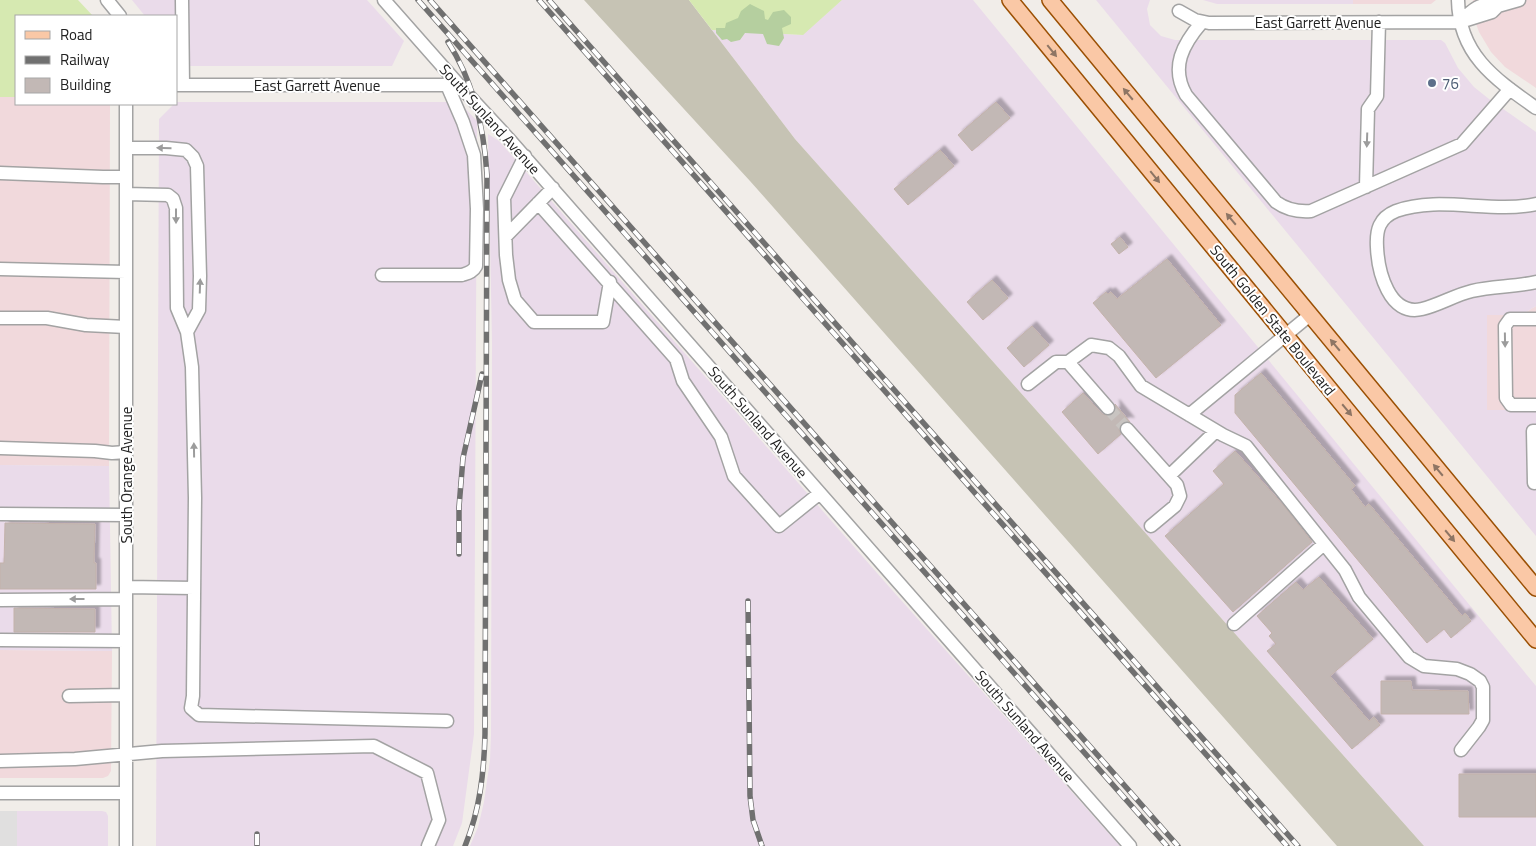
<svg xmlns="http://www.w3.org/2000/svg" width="1536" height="846" font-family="'Titillium Web',sans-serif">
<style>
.residential{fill:#e0dfdf}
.commercial{fill:#f1d9dc}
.industrial{fill:#eadbea}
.construction{fill:#c6c3b4}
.grass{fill:#d6e9b1}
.forest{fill:#b5cf9f}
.building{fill:#c2b8b5;stroke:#c3b2ab;filter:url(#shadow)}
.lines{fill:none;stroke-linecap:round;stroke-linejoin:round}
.minor-tunnel{stroke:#c8c4c1;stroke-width:12;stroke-dasharray:12 6;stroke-linecap:butt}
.minor-casing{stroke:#a3a3a3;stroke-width:15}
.major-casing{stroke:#9b5004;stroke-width:18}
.minor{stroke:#fff;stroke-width:12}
.major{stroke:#fac8a6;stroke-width:15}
.rail-casing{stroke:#707070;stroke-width:5.5}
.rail{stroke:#fff;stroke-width:4;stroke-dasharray:11;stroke-linecap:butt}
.oneway{fill:#8e7564}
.oneway2{fill:#9c9c9c}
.service-dot{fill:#5c6f8a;stroke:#fff;stroke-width:2}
.labels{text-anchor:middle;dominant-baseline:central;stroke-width:4;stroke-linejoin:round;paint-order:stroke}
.street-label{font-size:15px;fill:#222;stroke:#fff}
.service-label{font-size:15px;fill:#4e5e75;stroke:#fff;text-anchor:start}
</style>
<defs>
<filter id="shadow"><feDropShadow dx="4.5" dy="-4.5" stdDeviation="1" flood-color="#0004"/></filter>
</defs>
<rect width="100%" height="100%" fill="#f1ede9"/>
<path class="residential" d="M0 811H17V846H0Z"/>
<path class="commercial" d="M1353 0H1436L1431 4H1353Z
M1473 0H1536V88L1505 67 1491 52 1479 32 1475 21Z
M0 97H16V104H110L109 466 0 465Z
M1536 306V410H1487V315H1521Z
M0 650 112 651 111 771 108 776 103 778H0Z"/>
<path class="industrial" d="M132 0H367L404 41 392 66H176V16H145Z
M842 0H973L1536 686V846H1424L795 139 712 30 802 35Z
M1096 0H1150L1147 9 1150 25 1161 36 1175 40H1441L1445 43 1458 68 1474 87 1489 99 1536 132V306L1521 315H1487V410H1536V536Z
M1203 0H1353V4H1217Z
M176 102H459L477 121 474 734 462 823 453 846H156L159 119 174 104H176Z
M488 134 499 141 884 581 1120 846H470L478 827 484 802 490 760 491 735 492 343Z
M0 465 109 466 112 651 0 650Z
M17 811H102L106 812 108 816V846H17Z"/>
<path class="construction" d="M584 0H689L795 139 1424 846H1337L750 181Z"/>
<path class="grass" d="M0 0H78L93 16H16V97H0Z
M689 0H842L803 35 712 30Z"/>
<path class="forest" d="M750 4 764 11 765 19 768 20 773 12 784 10 791 17V24L782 28 784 38 779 46 767 44 763 34 745 33 740 40 731 42 727 39 722 40 716 33V28H725L726 23 738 18 741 11Z"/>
<path class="building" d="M996 102 1010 118 972 151 958 135Z
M940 150 954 166 908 205 894 189Z
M1120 237 1128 247 1119 254 1111 244Z
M1167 259 1221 325 1156 378 1093 303 1106 292 1108 294 1111 292 1117 299Z
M992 280 1008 298 983 320 967 302Z
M1032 326 1049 345 1024 367 1007 348Z
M1261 373 1355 486 1351 489 1365 507 1369 504 1462 616 1465 613 1471 621 1451 638 1444 629 1427 643 1235 413V395Z
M1083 393 1102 414 1109 416 1113 414 1116 410 1115 404 1130 422 1126 421 1121 423 1119 430 1121 434 1098 454 1062 412Z
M1235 451 1284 506 1312 542 1233 612 1165 536 1224 484 1213 471Z
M5 523 95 524 94 563H96V589H0V563H4Z
M1319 577 1373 639 1330 676 1369 721 1374 717 1380 725 1352 749 1267 651 1276 644 1269 636 1272 633 1257 616 1296 582 1303 590Z
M14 608 95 609V632H14Z
M1381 681H1411L1412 690 1468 691 1469 714H1381Z
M1459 774H1536V817H1459Z"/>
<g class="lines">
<path class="minor-tunnel" d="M1108 408 1127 429"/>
<defs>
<path id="minor" d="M107 0 120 16
M182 0 183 85
M384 0 459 85 508 138 1130 846
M1458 0C1459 55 1495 79 1536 108
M1498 6 1519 0
M1179 11 1195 20 1209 23 1460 22 1492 12 1498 6C1482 0 1471 11 1460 22
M1202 22C1183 44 1170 67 1186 95L1276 202C1287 210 1298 212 1311 211L1462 144 1510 89
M176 85H454
M126 148H166L186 150 193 157 197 166 200 276 199 310 187 332
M525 156 504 198 506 255 509 280 515 300 534 322H603L610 282
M0 173 103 177H126
M1366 187 1368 109 1377 96 1379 22
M126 194 168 195 173 199 176 208 177 308 187 332 192 367 195 498 193 696 191 708 199 715 447 721
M538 203 676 359 683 381 721 437 734 476 779 526 820 493
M1536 204C1492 214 1439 195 1396 211 1379 218 1376 230 1377 247 1378 271 1389 317 1422 309 1439 305 1455 295 1472 291 1493 286 1515 287 1536 282
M506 236 553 188
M0 269 126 272
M382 275H462C468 273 473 272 476 266L477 209 474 155 463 122 447 85
M0 318H47L86 325 126 327
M1536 319H1510L1505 326 1506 398 1511 405H1536
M1068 362 1091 345 1109 348 1119 356 1141 386 1223 435 1246 446 1345 570 1359 597 1409 657 1424 666 1457 669 1470 674 1480 681 1483 687V720L1479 727 1461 750
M1028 384 1056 362H1068L1108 408
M1189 415 1310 315
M1127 429 1177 485 1180 496 1175 506 1151 526
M0 448 95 451 112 453 126 452
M1169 476 1216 431
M1534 483 1533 431H1536
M0 514 126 515
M126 587 194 588
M0 600 126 599
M1234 624 1324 544
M0 640 126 641
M69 696 126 695
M0 761 75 759 162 751 374 746 427 773 439 820 428 846
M0 793H126
M126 846V104"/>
<path id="major" d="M1010 0 1536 640
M1050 0 1536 588"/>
</defs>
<use href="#minor" class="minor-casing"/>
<use href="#major" class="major-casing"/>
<use href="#minor" class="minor"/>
<use href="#major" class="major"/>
<defs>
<path id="rail" d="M418 0 1167 846
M430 0 1178 846
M539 0 1287 846
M549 0 1298 846
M448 42C474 82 484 128 487 175L485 734C484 772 480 810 465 846
M459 554V507L463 458 482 374
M748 601 750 796 753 820 762 846
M257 834V846"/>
</defs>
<use href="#rail" class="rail-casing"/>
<use href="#rail" class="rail"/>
</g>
<defs><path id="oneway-solid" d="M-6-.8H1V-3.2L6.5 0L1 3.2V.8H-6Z" transform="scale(1.25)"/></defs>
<g class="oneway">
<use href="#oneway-solid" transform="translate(1052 51) rotate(51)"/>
<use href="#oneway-solid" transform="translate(1128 94) rotate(-130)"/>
<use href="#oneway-solid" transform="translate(1155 177) rotate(51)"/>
<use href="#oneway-solid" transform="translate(1231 219) rotate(-130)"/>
<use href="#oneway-solid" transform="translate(1335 345) rotate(-130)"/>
<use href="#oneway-solid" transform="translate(1347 410) rotate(50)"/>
<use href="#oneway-solid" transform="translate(1438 470) rotate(-130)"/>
<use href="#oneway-solid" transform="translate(1450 536) rotate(50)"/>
</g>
<g class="oneway2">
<use href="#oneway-solid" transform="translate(1367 140) rotate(92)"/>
<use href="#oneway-solid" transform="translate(164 148) rotate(-178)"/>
<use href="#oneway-solid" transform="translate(176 216) rotate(90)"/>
<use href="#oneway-solid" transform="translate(200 286) rotate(-88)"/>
<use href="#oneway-solid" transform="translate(1505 340) rotate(89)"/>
<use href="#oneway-solid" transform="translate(194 450) rotate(-91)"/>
<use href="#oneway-solid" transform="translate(77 599) rotate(180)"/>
</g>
<circle class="service-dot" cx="1432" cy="83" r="5"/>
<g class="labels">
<g class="street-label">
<text x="1318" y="22">East Garrett Avenue</text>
<text x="317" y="85">East Garrett Avenue</text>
<text transform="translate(490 119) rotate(48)">South Sunland Avenue</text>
<text transform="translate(1273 320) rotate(51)">South Golden State Boulevard</text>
<text transform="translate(758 422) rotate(49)">South Sunland Avenue</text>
<text transform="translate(126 475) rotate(-90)">South Orange Avenue</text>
<text transform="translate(1025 726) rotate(49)">South Sunland Avenue</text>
</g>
<g class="service-label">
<text x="1442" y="83">76</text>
</g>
</g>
<rect x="15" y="15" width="162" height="90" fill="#ffffff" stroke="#a7a7a7"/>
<rect x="25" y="31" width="25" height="8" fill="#fac8a6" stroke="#a7a7a7"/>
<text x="60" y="40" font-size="15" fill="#222222">Road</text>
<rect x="25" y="56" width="25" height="8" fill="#707070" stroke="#a7a7a7"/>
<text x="60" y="65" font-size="15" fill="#222222">Railway</text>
<rect x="25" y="78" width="25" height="15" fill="#c2b8b5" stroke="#a7a7a7"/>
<text x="60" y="90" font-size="15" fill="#222222">Building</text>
</svg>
